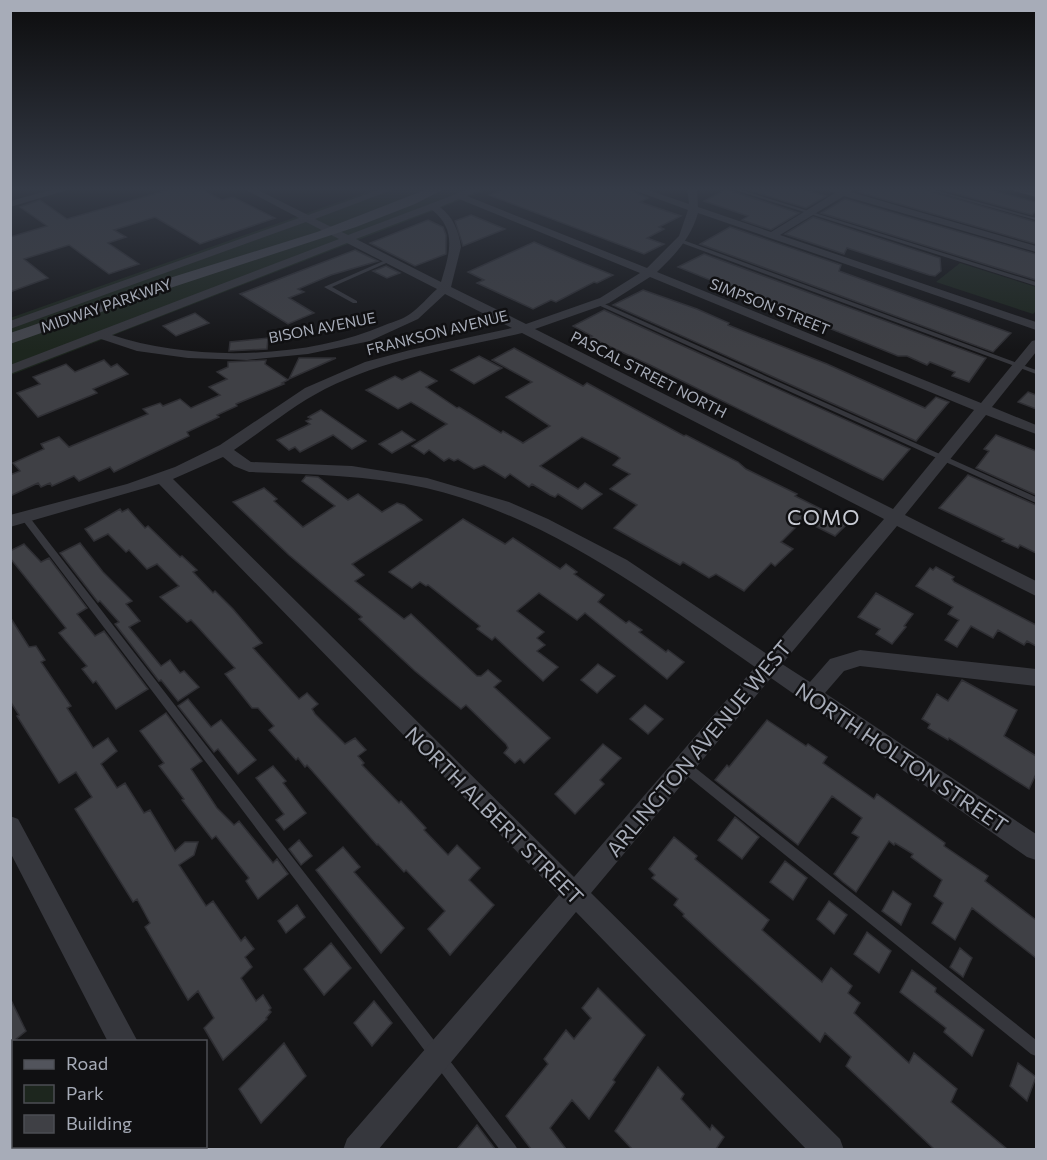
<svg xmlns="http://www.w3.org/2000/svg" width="1047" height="1160" font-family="Commissioner,sans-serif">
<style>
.green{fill:#1d261e}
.building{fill:#3f4045;stroke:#2f2f34;stroke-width:1.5}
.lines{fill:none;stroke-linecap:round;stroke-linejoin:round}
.lane{fill:#36373d;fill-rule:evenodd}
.street{fill:#36373d;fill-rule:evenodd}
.secondary{fill:#44464d;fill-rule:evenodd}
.primary{fill:#52545c;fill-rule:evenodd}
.labels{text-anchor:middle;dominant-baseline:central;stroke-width:5;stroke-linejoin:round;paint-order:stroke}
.far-street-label{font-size:15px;fill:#a7acb8;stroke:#101012}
.quarter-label{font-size:21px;letter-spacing:1.5px;fill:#c8cbd4;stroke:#101012}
.near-street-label{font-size:21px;fill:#a7acb8;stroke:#101012}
</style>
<rect width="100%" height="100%" fill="#151517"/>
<path class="green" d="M378 188H492L11 375 10 318Z
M960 263 1036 287V311L1033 314 936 282Z"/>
<path class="building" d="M175 188H199L222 200 233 197 275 218 200 244 155 217 114 230 126 237 108 243 139 264 109 274 69 245 24 259 48 278 10 292V237L47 226 20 207 40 200 67 219Z
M509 188H626L648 198 640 202 681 216 659 227 664 229 647 238 664 244 644 254 489 195Z
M742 188H797L826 196 806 208Z
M864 188H919L1036 222V244L858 192Z
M936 188H982L1036 202V211L1032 215Z
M727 189 728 190 799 213 771 230 742 220 748 216 704 201Z
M845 199 1036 254V280L821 213Z
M471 215 505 229 463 246 455 221Z
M813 217 940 258 941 271 935 276 929 275 847 248 844 254 785 234Z
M428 220 443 227 446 235V254L415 266 370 243Z
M730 227 841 265 839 271 1011 333 993 352 700 244Z
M534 242 578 261 613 275 597 283 594 282 556 302 551 300 533 309 477 283 484 280 468 272Z
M355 250 378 261 331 275 298 289 304 292 289 298 314 313 288 324 240 294Z
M704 254 986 358 969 382 952 376 955 372 930 362 927 365 907 356H898L678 267Z
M386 266 400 273 387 278 373 271Z
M643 290 697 309 729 323 728 325 827 364 925 408 936 397 949 402 916 441 613 305Z
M604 310 910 449 883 480 870 474 652 366 589 337 592 336 573 326Z
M195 313 209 323 176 336 163 326Z
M268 338 267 349 229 351 230 342Z
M514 348 583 386 587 383 684 436 686 435 738 462 746 469 797 494 795 496 847 522 846 525 835 536 803 520 781 542 793 549 775 566 771 563 744 591 716 574 709 578 683 562 680 565 614 528 637 505 610 489 630 474 613 465 620 458 616 455 590 441 582 437 540 466 578 489 585 483 602 494 582 509 558 494 555 497 550 495 532 484 529 487 510 474 505 478 484 465 474 469 458 459 454 461 449 458 444 461 429 450 424 454 412 446 447 424 411 402 398 409 366 390 395 376 402 380 420 371 437 381 426 387 457 408 459 407 501 433 503 431 523 443 550 426 506 397 532 382 492 360Z
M479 356 502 368 474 384 451 370Z
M299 358H336L289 379Z
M104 360 111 367 117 364 128 374 93 389 97 393 38 417 17 393 40 384 33 377 66 364 75 372Z
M266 360 265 364 288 380 282 383 284 384 236 404 237 406 217 415 219 417 187 432 189 436 114 472 110 467 79 481 74 476 52 486 50 483 41 487 38 483 10 496V475L20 471 13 463 44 449 41 444 59 437 69 447 148 414 143 409 160 403 163 406 180 399 191 408 220 395 209 387 227 379 217 372 228 367V362Z
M1028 392 1036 395V409L1018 402Z
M321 410 366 441 352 449 333 435 300 452 295 447 289 450 277 440 310 424 306 421 311 419 308 417Z
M402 431 415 440 392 453 379 444Z
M996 435 1036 451V495L976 468 989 451 984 449Z
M968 475 1036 505V553L1020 545 1018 548 1002 541 1004 539 939 508Z
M306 476 318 477 348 500 358 494 382 512 397 503 404 505 422 520 352 564 364 575 355 581 404 619 411 614 477 676H481L488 670 501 681 494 687 550 738 524 763 520 759 515 763 504 753 508 748 506 744 466 705 461 709 415 671 359 619 362 617 289 555 233 502 264 488 277 499 274 501 303 527 335 506 302 481Z
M120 509 122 512 128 509 145 528 148 526 180 557 182 556 197 570 193 572 213 593 215 591 233 609 262 643 253 648 299 699 307 693 318 704 312 709 315 714 345 744 355 738 366 750 358 756 364 763 362 765 399 803 401 801 426 828 424 830 448 855 457 845 480 868 469 880 494 905 450 955 428 929 445 911 406 870 404 872 378 844 377 845 307 765 305 767 298 758 296 760 269 730 274 726 258 708H252L225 674 235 668 196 625 191 620 187 622 160 597 179 586 157 564 147 569 129 550 126 552 108 534 94 541 85 529Z
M463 519 505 544 513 538 560 569 566 564 577 572 574 574 604 595 598 602 626 623 629 621 642 630 639 632 666 652 668 650 684 662 667 679 585 613 577 620 539 593 517 611 544 632 537 638 545 645 537 651 558 667 543 681 495 637 492 640 477 629 480 626 428 585 426 586 420 582 412 588 389 572Z
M80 543 103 572 132 601 126 604 140 621 129 627 161 666 170 660 180 673 184 671 199 687 178 701 161 680 159 681 115 624 119 622 100 601 98 602 60 553Z
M24 544 41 562 49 558 87 608 77 614 95 636 104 631 148 689 116 709 96 681 93 683 82 669 87 666 59 633 66 628 10 558V551Z
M936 567 954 577 952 579 954 582 1036 625V646L1027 641 1024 645 998 630 993 638 971 626 957 647 945 640 959 620 948 614 953 607 916 586 930 568 933 570Z
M876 593 913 614 904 626 906 627 892 644 876 634 880 629 858 617Z
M10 617 29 647 36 646 45 660 41 662 71 706 67 708 93 748 108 738 117 751 101 764 117 788 125 783 144 813 150 810 175 851 185 842H198L194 855 179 865 206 906 213 901 241 941 245 937 254 949 245 957 252 967 241 978 256 1001 263 995 271 1008 269 1010 271 1012 266 1018 267 1019 223 1060 204 1028 214 1018 198 991 188 1000 145 927 150 923 137 899 133 902 75 809 92 797 76 772 59 783 17 716 19 715 10 701Z
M598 664 615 676 597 693 581 680Z
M962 680 1017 710 1004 736 1036 756V774L1029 789 949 738 948 740 928 728 930 724 922 719 937 694 948 701Z
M188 699 211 727 221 720 256 760 238 774 218 749 214 752 178 706Z
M645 705 663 719 648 734 630 719Z
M166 713 202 761 191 769 217 808 234 825 239 821 273 863 277 859 288 874 258 899 246 881 249 878 216 836 212 839 182 800 184 799 159 766 164 763 140 731Z
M767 720 806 746 808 744 827 757 823 763 874 799 877 794 945 843 944 846 988 876 985 881 1036 920V958L972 908 955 940 932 923 943 903 934 896 942 880 911 857 913 854 895 843 894 845 889 841 856 892 843 882 834 874 859 837 852 833 862 818 832 796 798 845 715 780 727 765 729 767Z
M603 744 621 758 600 780 604 784 575 814 555 794Z
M273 766 286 781 283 783 306 813 284 830 276 820 284 814 256 778Z
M735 817 759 837 742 859 718 840Z
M674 837 697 856 695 859 769 920 762 930 822 982 831 968 852 986 848 993 860 1003 854 1013 909 1063 914 1053 957 1089 951 1102 1007 1149H934L846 1066 851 1057 825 1033 820 1042 683 916 684 914 674 905 678 899 652 878 655 875 649 869Z
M299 840 312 856 301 865 289 849Z
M343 847 360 867 354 872 404 928 381 953 316 870Z
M785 861 807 878 793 900 770 882Z
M893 891 911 904 901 925 882 911Z
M829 901 847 915 834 934 817 919Z
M297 905 305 917 286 933 278 921Z
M867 932 891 951 879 973 854 954Z
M331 943 351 968 324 995 304 969Z
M960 948 972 958 963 977 950 967Z
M912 970 936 988 935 992 984 1030 972 1056 944 1032 946 1028 900 992Z
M598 988 645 1035 613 1080 615 1082 589 1119 572 1100 550 1128 566 1149H531L506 1116 548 1064 544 1059 566 1030 574 1039 591 1018 582 1008Z
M10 998 26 1031 10 1044Z
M374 1001 392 1023 372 1046 354 1023Z
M284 1043 306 1076 261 1123 239 1089Z
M1018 1063 1036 1077 1027 1101 1010 1086Z
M658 1067 684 1094 681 1099 710 1130 712 1125 724 1137 716 1149H632L615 1131Z
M477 1125 495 1149H457Z"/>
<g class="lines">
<path class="lane" d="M729 188H735L1036 282V286Z
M921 188H928L1036 218V220Z
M679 240H683L1036 370V374L679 242Z
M388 259 393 260 332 287 357 301V303H353L324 287Z
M598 301 1036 497V503L596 304 595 303Z
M24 513 27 514 515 1145 518 1150H500L21 518 20 516 21 514Z
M684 761 688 762 1036 1040V1056L1031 1054 680 770 678 766 680 762Z"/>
<path class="street" d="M59 188H74L10 207V201Z
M242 188H254L308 215 384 188H397L315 219 348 235 472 188H485L467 196 647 268 679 236 688 210 628 188H642L689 204 687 188H697L698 207 771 232 835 193 822 188H853L851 192 1036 246V252L844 196 780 235 1036 322V330L698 213C691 238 675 255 657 272L981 403 1032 341 1036 340V352L992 407 1036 425V434L986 415 905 515 1036 581V596L897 526 782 664 810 682 830 659 860 650 1036 669V686L860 666 844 671 825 693 1036 834V860L1027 857 771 678 591 893 840 1139 844 1150H807L576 912 378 1150H343L347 1139 559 895 159 484 10 527V515L127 484 175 467 220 445 305 388 365 362 410 350 512 328 445 294 418 319 370 341 308 354 247 360 188 358 137 351 101 339 10 374V365L339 239 306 222 10 329V321L299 218ZM459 199 640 273 600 298 526 324 451 287 461 247C459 231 453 217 440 207ZM432 210C458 230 449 255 441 282L356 239ZM347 243 437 289C428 297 420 307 410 314 403 319 393 322 385 325 307 359 193 362 112 335ZM650 277 974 410 893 509 535 329 609 303ZM522 333 884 519 767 654 627 560 548 519 509 502 427 478 352 466 251 462 234 450C264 430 292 406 325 389 387 358 455 349 522 333ZM223 457 234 466 249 472C308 474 368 475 426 488 550 517 652 596 755 667L574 877 173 479Z
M10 816 18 819 138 1042H108L10 852Z
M165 1146H196L197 1150H166Z"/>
<path class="secondary" d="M430 188H446L415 204 356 227 158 292 10 344V333L28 327 147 285 317 232Z"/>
<path class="primary" d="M1012 188 1036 189V197L1014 191Z"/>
</g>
<linearGradient id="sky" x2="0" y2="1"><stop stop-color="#0c0c0d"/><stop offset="0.54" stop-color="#353b47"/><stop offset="1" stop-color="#353b47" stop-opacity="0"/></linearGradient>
<rect width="1047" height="350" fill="url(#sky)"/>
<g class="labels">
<g class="far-street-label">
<text transform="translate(106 305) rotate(-19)">MIDWAY PARKWAY</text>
<text transform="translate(770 306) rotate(22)">SIMPSON STREET</text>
<text transform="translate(322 327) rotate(-11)">BISON AVENUE</text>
<text transform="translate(437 332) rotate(-14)">FRANKSON AVENUE</text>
<text transform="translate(649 374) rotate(27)">PASCAL STREET NORTH</text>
</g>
<g class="quarter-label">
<text x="824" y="516">COMO</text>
</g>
<g class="near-street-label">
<text transform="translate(698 748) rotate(-50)">ARLINGTON AVENUE WEST</text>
<text transform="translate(902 757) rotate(34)">NORTH HOLTON STREET</text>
<text transform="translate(495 815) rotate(45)">NORTH ALBERT STREET</text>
</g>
</g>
<rect width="1047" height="1160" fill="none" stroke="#a7acb8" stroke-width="24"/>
<rect x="12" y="1040" width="195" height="108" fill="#101012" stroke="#4c4e54" stroke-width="1.5"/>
<rect x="24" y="1060" width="30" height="9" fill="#52545c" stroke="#4c4e54" stroke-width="1.5"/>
<text x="66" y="1070" font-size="18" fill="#a7acb8">Road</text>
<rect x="24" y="1085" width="30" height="18" fill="#1d261e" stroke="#4c4e54" stroke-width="1.5"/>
<text x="66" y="1100" font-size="18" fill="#a7acb8">Park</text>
<rect x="24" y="1115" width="30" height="18" fill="#3f4045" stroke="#4c4e54" stroke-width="1.5"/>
<text x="66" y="1130" font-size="18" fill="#a7acb8">Building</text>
</svg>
